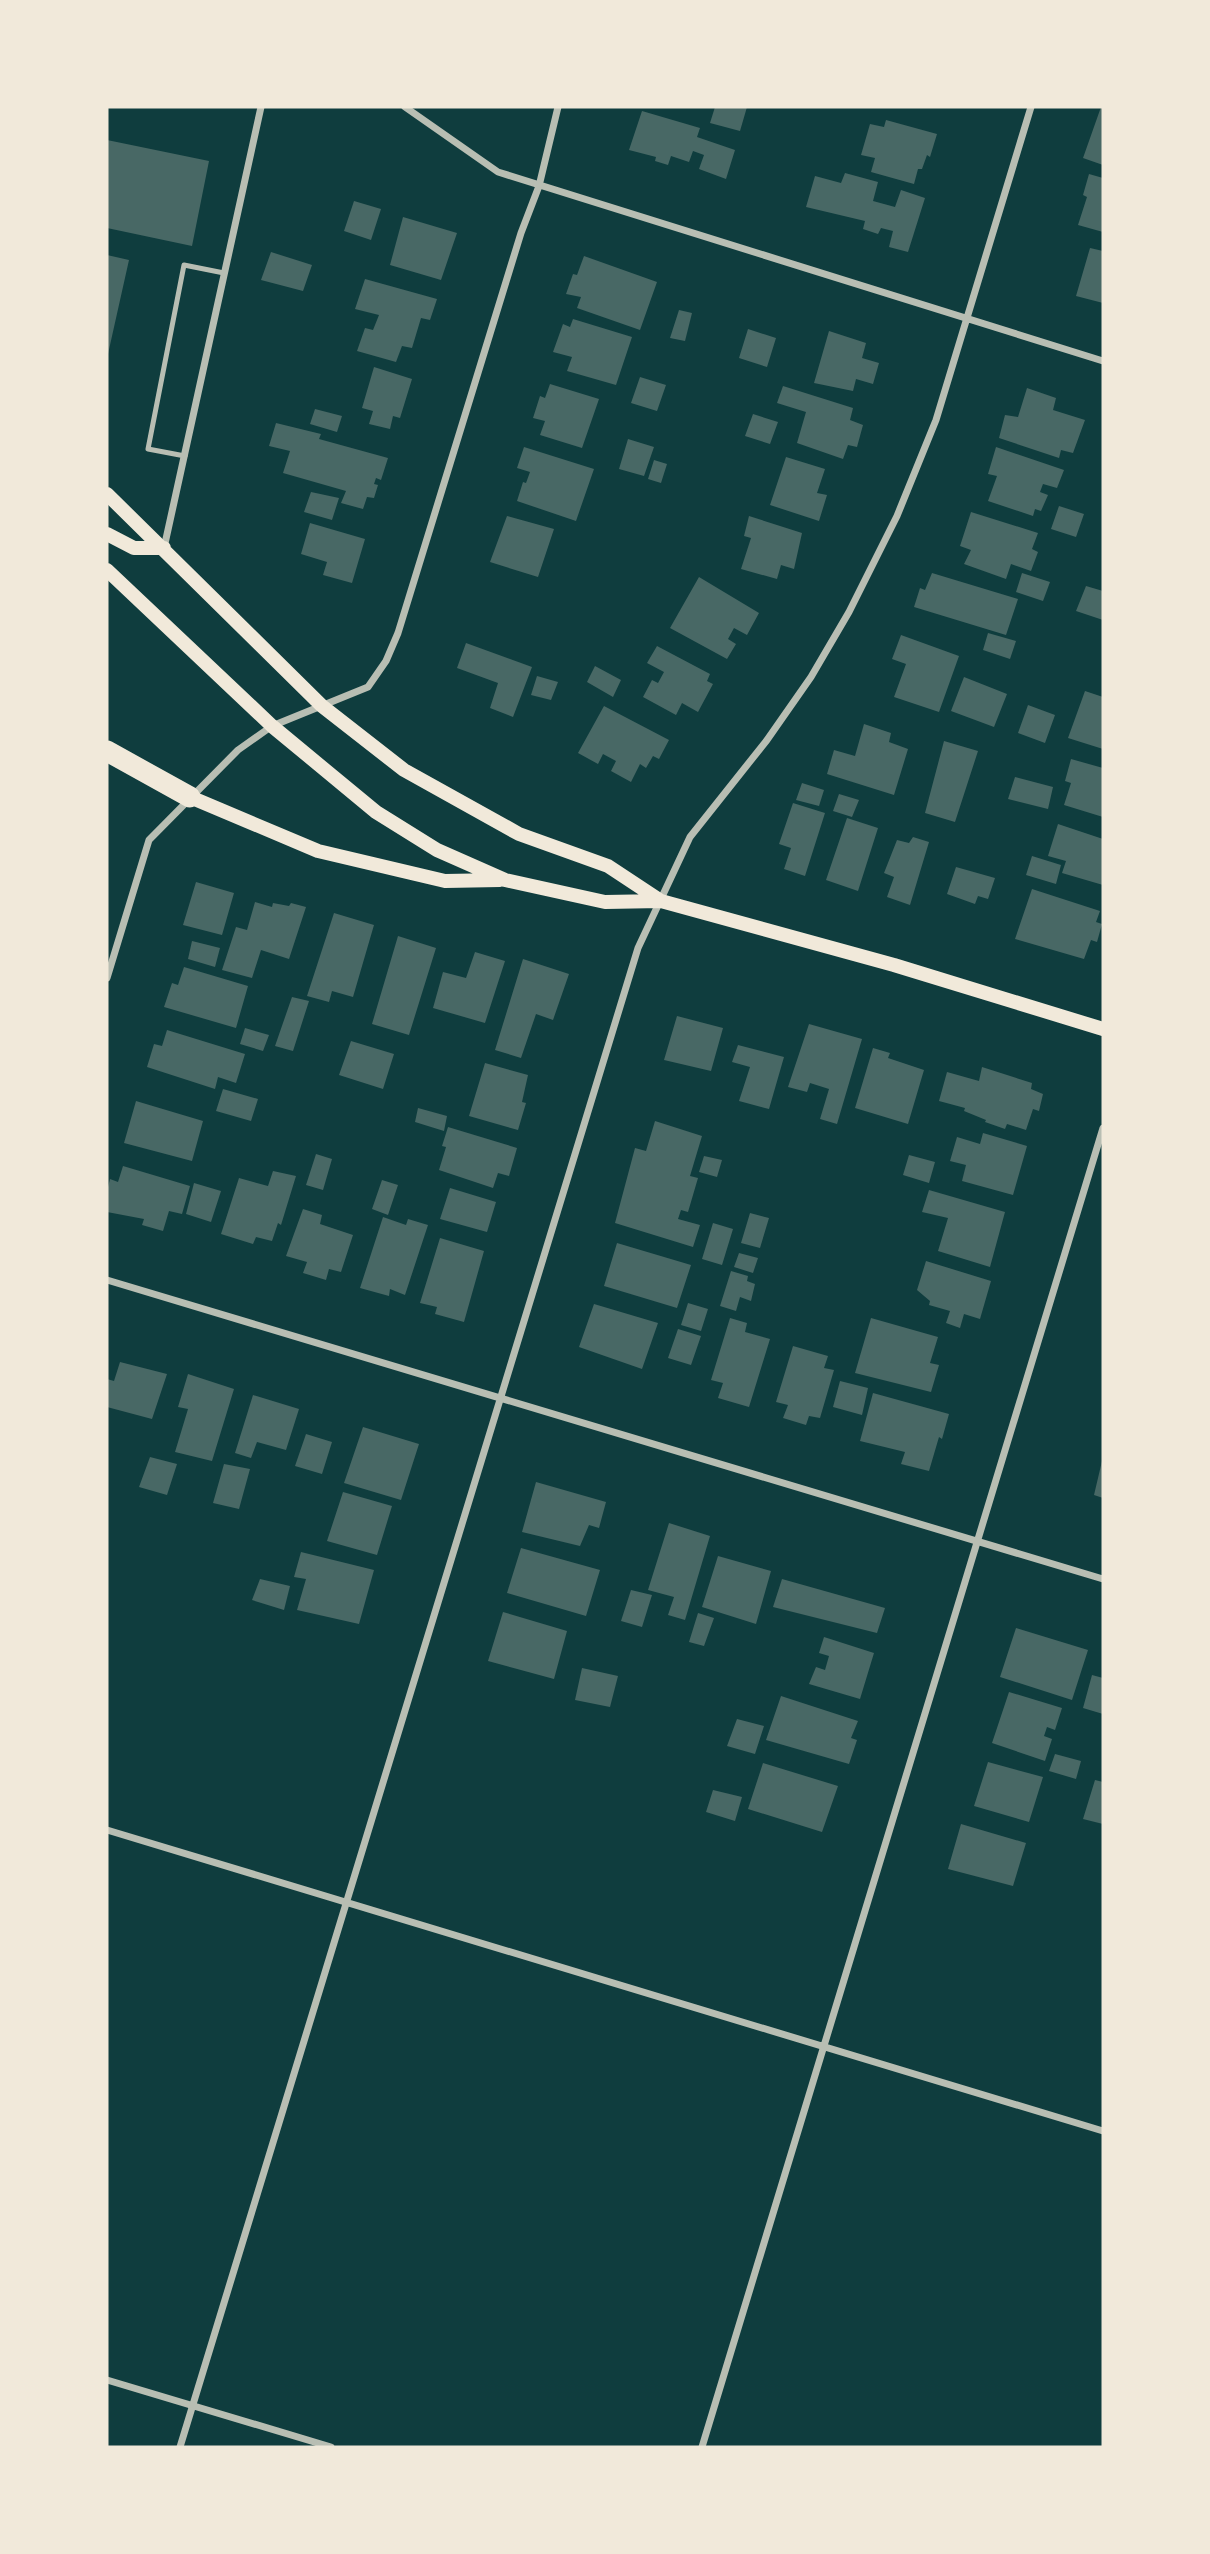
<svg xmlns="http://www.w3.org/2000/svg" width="1210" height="2554" font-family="Raleway,sans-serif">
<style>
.building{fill:#486865}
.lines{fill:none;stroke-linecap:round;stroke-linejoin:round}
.service{stroke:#b8beb3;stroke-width:5}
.minor{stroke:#b8beb3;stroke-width:7}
.secondary{stroke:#f1e9da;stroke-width:14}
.motorway{stroke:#f1e9da;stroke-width:21}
</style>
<rect width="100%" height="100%" fill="#0f3d3e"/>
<path class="building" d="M715 107H747L740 131 710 123Z
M1101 107H1103V165L1083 158Z
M642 111 700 128 697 137 735 150 726 179 699 169 704 155 693 151 689 162 671 156 668 165 655 161 656 157 629 150Z
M886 120 937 134 930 157 927 155 922 169H918L914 184 871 172 875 158 861 155 870 124 884 127Z
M107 140 209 161 192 246 107 228Z
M845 173 878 182 873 201 895 207 901 190 925 198 908 252 889 247 893 231 881 228 878 234 863 229 865 221 806 207 815 176 841 183Z
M1089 174 1103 178V232L1078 225 1087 197 1083 195Z
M354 201 381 209 371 240 344 231Z
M403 217 457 233 441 280 390 265Z
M1090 248 1103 251V303L1076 296Z
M271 252 312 265 303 291 261 280Z
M107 255 129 260 108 354H107Z
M584 256 657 282 640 330 577 308 581 297 566 294 573 274 577 275Z
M365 279 437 299 430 320 421 318 412 348 402 346 396 362 357 351 365 328 373 330 379 315 355 309Z
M679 310 692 313 685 341 670 338Z
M573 319 632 337 616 385 567 371 572 357 553 352 563 324 570 327Z
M748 329 776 338 767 367 739 358Z
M829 331 866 343 862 358 879 363 873 384 856 379 853 391 814 383Z
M374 367 412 379 400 418 393 416 390 429 369 424 373 411 362 408Z
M640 377 666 385 657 411 631 403Z
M550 384 599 399 582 448 540 435 545 421 533 418 540 396 545 398Z
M783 386 853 408 850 420 863 425 857 447 848 445 843 459 797 443 806 412 777 403Z
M1027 388 1056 398 1053 410 1085 420 1073 453 1061 450 1059 458 999 438 1005 415 1018 417Z
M315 409 342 416 337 432 310 424Z
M753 414 778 422 770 444 745 436Z
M276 423 321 434 319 439 388 458 381 480 376 478 374 484 378 485 374 498 367 497 363 509 341 503 346 491 283 473 290 451 269 446Z
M628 439 654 447 644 476 619 469Z
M524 447 594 469 576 521 517 501 523 482 526 483 530 472 517 468Z
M996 447 1064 470 1057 488 1043 484 1040 492 1048 495 1041 511 1035 509 1033 516 988 501 997 476 988 474Z
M786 457 825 469 817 493 827 495 819 521 770 505Z
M654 460 667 464 661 483 648 479Z
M311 492 339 498 332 520 304 512Z
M1059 506 1084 514 1076 537 1051 529Z
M971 512 1038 533 1032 549 1038 552 1031 571 1011 564 1006 579 964 564 971 550 960 546Z
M507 516 554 529 538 577 490 562Z
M749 516 802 533 794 569 781 565 777 579 741 569 751 538 744 536Z
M310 523 365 539 352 583 323 575 327 562 301 554Z
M932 573 1018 599 1006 635 914 607 920 588 925 590Z
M1022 573 1050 582 1043 601 1016 592Z
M699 577 759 613 747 635 734 628 728 639 736 644 727 659 670 628Z
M1086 586 1103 591V620L1076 611Z
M988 633 1016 641 1010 659 983 650Z
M901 635 959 656 939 712 894 697 906 664 892 659Z
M466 643 532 667 513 717 490 708 498 683 457 668Z
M657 646 710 674 707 681 713 684 698 712 682 703 676 715 643 697 652 680 658 683 664 672 647 663Z
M595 666 621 680 613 697 587 682Z
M537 676 558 682 551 700 531 695Z
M964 677 1007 694 994 727 951 711Z
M1085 691 1103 697V749L1068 738Z
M1028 705 1055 715 1045 743 1018 733Z
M604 706 669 740 659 759 653 756 646 768 640 764 631 782 611 771 616 761 603 754 598 764 578 753Z
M864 724 891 733 889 742 908 749 894 795 827 774 834 750 855 756Z
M944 741 978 751 955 822 925 813Z
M1071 759 1103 768V817L1064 805 1071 783 1065 781Z
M1015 777 1053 787 1048 809 1008 799Z
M802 783 824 790 819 806 796 800Z
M839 794 859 800 852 817 833 811Z
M793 803 825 813 805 876 784 869 791 848 779 844Z
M847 818 878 828 858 891 826 880Z
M1058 824 1103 839V885L1062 873 1066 861 1048 856Z
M913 837 929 842 910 905 887 897 894 877 884 873 897 840 909 843Z
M1032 856 1061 865 1056 884 1026 875Z
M956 867 995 878 988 899 978 896 975 904 947 894Z
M196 882 234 893 222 935 183 925Z
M1032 889 1100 911 1096 922 1102 924 1097 942 1091 940 1084 959 1015 939Z
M255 902 272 907 273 903 289 906 291 903 306 907 289 959 261 950 252 978 222 970 236 927 247 930Z
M334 913 374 925 353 997 332 991 329 1002 307 996Z
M398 936 436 948 409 1035 372 1024Z
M192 941 220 948 215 967 188 959Z
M475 952 505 961 485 1023 433 1008 443 972 466 978Z
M523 959 569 974 553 1020 536 1014 521 1058 495 1050Z
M184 967 248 986 236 1028 164 1007 172 983 178 985Z
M292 997 309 1001 293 1051 275 1046Z
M677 1016 723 1028 711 1071 664 1060Z
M809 1024 862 1039 837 1124 820 1119 829 1089 810 1083 807 1092 788 1087Z
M245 1028 269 1035 263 1051 240 1044Z
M167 1030 245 1054 236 1083 218 1077 215 1089 147 1067 154 1044 162 1046Z
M351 1041 394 1054 383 1089 339 1075Z
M738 1045 784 1057 769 1109 739 1101 750 1067 732 1062Z
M873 1048 890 1053 888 1058 924 1070 908 1124 855 1108Z
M485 1063 528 1075 522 1102 526 1103 518 1130 469 1116Z
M982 1067 1032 1083 1031 1089 1043 1094 1039 1111 1033 1109 1026 1130 1007 1124 1005 1129 985 1122 986 1120 964 1111 965 1108 939 1101 947 1072 979 1081Z
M223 1089 258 1099 251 1121 216 1111Z
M136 1101 203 1121 192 1161 124 1143Z
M418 1108 447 1116 444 1131 415 1122Z
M655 1121 702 1136 690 1176 698 1178 688 1212 681 1210 678 1219 700 1225 693 1247 615 1223 635 1148 646 1151Z
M448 1127 517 1148 509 1176 498 1173 493 1188 439 1170 446 1147 442 1146Z
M983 1133 1027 1146 1013 1195 962 1181 966 1165 950 1161 957 1137 980 1144Z
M316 1154 332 1159 323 1190 306 1185Z
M909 1155 935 1162 929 1183 903 1175Z
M704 1156 722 1160 717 1177 699 1172Z
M123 1166 190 1186 182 1214 169 1211 163 1231 142 1225 144 1219 107 1212V1191L110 1179 118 1182Z
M273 1171 296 1176 281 1225 278 1223 272 1241 256 1237 253 1244 221 1234 239 1178 268 1186Z
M382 1180 398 1185 388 1215 372 1209Z
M194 1183 221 1191 211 1222 186 1214Z
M450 1188 496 1202 487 1232 440 1219Z
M929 1190 1005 1212 990 1267 938 1251 948 1218 922 1212Z
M303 1209 322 1215 320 1224 353 1235 341 1272 329 1269 326 1280 303 1273 307 1262 286 1256Z
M750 1213 769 1218 760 1248 741 1243Z
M383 1217 406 1225 408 1219 428 1225 405 1295 390 1289 389 1296 360 1288Z
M713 1223 733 1229 722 1265 702 1259Z
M440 1238 484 1251 464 1322 435 1314 437 1307 420 1303Z
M617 1243 691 1265 677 1308 604 1286Z
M739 1253 758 1258 753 1273 734 1267Z
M926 1261 991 1281 980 1319 964 1314 960 1328 946 1323 950 1311 929 1305 930 1301 917 1290Z
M731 1271 748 1276 747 1281 755 1284 751 1301 740 1297 736 1311 720 1306Z
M688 1303 708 1309 701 1331 681 1325Z
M594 1304 658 1323 642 1369 579 1347Z
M730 1318 747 1323 745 1332 770 1339 749 1407 718 1398 723 1383 711 1380Z
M871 1318 938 1337 930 1363 939 1365 931 1392 855 1373Z
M678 1329 701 1336 691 1365 668 1358Z
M793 1346 828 1356 824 1368 834 1370 820 1418 809 1416 806 1425 783 1418 788 1405 776 1402Z
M120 1362 167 1374 152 1419 107 1407V1379L114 1381Z
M188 1374 234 1389 212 1461 175 1452 188 1409 178 1407Z
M840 1381 868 1388 862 1415 833 1407Z
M873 1393 949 1414 942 1439 939 1437 929 1471 901 1464 905 1452 860 1441Z
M253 1395 299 1409 286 1450 257 1442 251 1458 235 1453Z
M363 1427 419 1444 401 1500 344 1483Z
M306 1434 332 1442 322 1474 295 1466Z
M150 1457 177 1464 167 1495 139 1487Z
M1102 1461H1103V1498L1094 1495Z
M224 1464 250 1469 239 1509 213 1503Z
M536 1482 606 1502 599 1528 589 1525 580 1546 522 1532Z
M343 1492 392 1506 377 1555 327 1541Z
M669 1523 710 1536 685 1620 668 1615 674 1597 648 1590Z
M521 1548 600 1570 586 1616 507 1593Z
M301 1552 374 1570 359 1624 297 1610 306 1579 294 1577Z
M718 1556 771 1571 756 1624 702 1607Z
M260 1579 290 1586 284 1610 252 1600Z
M782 1579 885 1608 877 1633 773 1607Z
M631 1590 652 1595 642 1627 621 1621Z
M503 1612 567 1631 554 1679 488 1661Z
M698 1613 714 1618 704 1646 689 1642Z
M1016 1628 1088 1650 1072 1700 1000 1677Z
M824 1637 874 1653 860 1699 809 1684 816 1667 825 1670 829 1656 819 1653Z
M582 1668 618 1676 610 1707 575 1700Z
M1092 1675 1103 1678V1714L1083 1708Z
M1009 1692 1062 1708 1055 1730 1047 1727 1044 1736 1052 1739 1045 1761 992 1743Z
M781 1696 858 1721 851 1738 857 1740 849 1764 766 1740Z
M737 1719 764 1726 755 1754 727 1746Z
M1055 1754 1081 1761 1076 1779 1049 1771Z
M988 1762 1043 1777 1029 1822 974 1806Z
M763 1763 838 1786 822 1832 748 1809Z
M1095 1780 1103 1782V1824L1083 1819Z
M713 1790 742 1797 735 1821 706 1812Z
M961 1824 1026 1843 1013 1886 948 1869Z"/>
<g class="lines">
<path class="service" d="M185 456 148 449 184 265 224 273"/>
<path class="minor" d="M405 107 498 172 1103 361
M164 548 261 107
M107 978 149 840 238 750 272 726 368 687 386 661 398 633 521 233 539 186 558 107
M107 1280 1103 1579
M107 1830 1103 2131
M107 2380 331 2447
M180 2447 638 948 690 837 767 740 811 677 849 612 897 516 936 420 1031 107
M702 2447 1103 1128"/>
<path class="secondary" d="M107 494 322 706 404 770 519 834 608 866 661 901
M107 534 134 548H164
M107 570 272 726 376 812 437 850 505 880 605 902 661 901 894 965 1103 1029
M190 797 318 851 445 881 500 880"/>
<path class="motorway" d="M107 751 190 797"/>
</g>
<rect width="1210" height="2554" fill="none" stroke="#f1e9da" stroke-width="217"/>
</svg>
